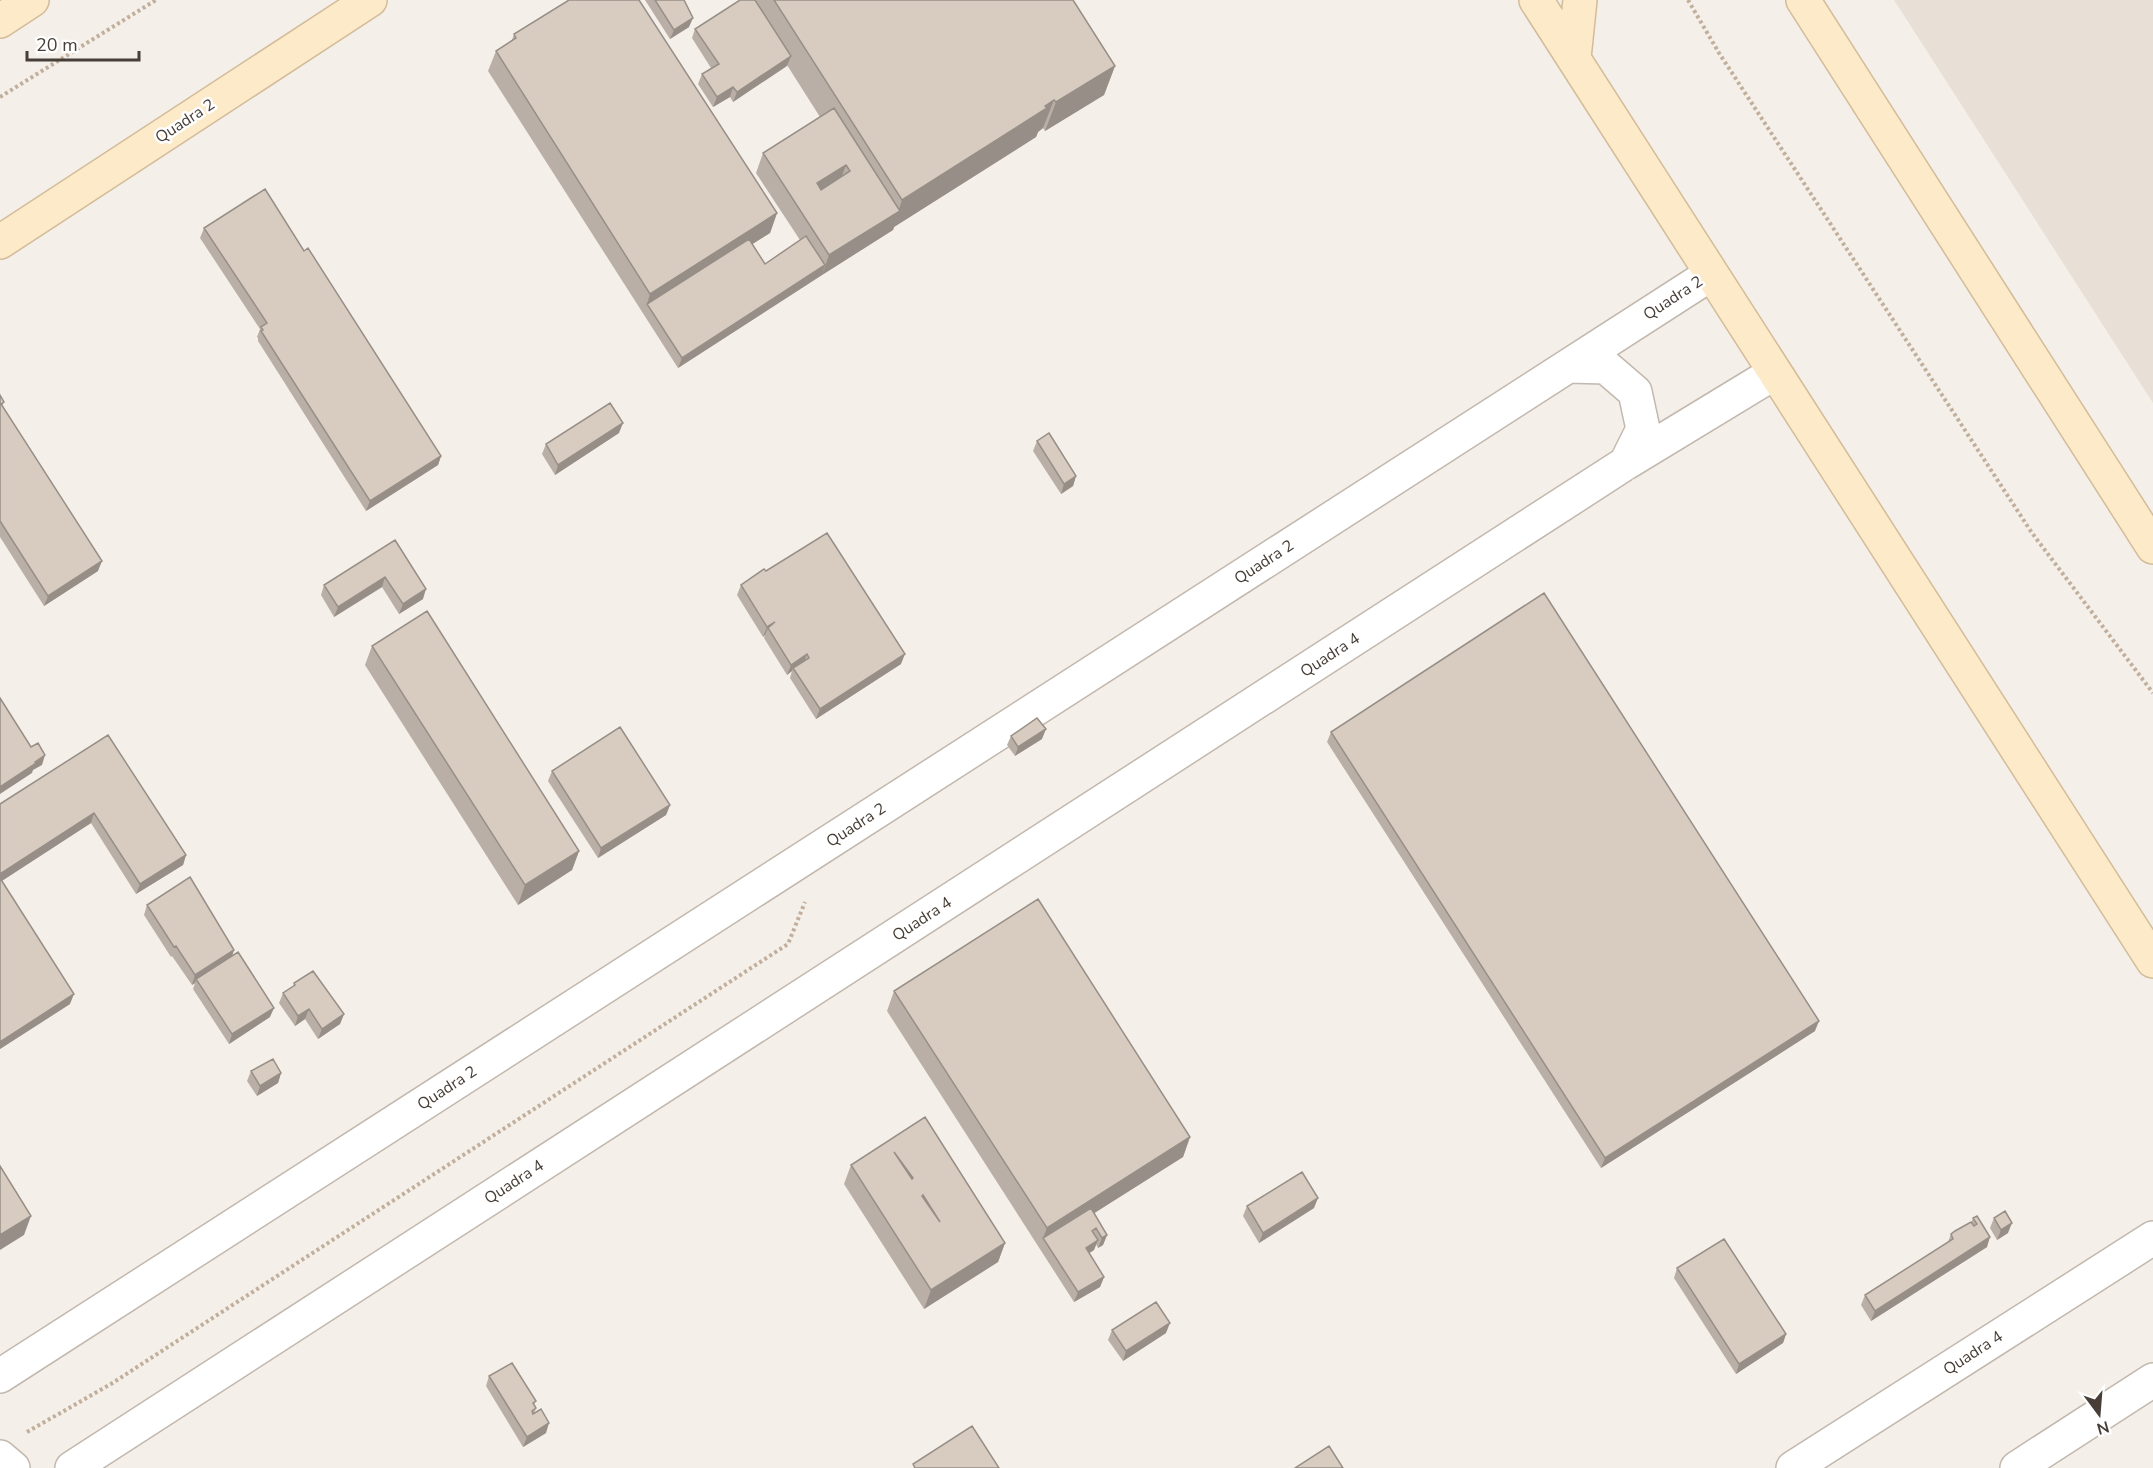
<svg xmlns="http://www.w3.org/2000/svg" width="2153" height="1468" font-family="'Nunito Sans',sans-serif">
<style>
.residential{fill:#e8e0d6}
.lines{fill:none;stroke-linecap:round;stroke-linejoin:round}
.street-casing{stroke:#c2b8ae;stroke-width:36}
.secondary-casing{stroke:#d3bc99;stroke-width:36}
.path{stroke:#c1af9c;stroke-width:4;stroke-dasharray:3 3;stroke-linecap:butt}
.street{stroke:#fff;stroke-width:33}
.secondary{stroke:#fdeac9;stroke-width:33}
.wall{fill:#baafa6}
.shaded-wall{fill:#978f87}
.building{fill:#d8ccc1;stroke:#978f87;stroke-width:1.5;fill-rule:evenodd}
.labels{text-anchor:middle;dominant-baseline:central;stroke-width:5;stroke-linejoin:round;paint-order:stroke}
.street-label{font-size:16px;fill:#473f37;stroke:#fff}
</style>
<rect width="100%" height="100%" fill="#f4efe8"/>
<path class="residential" d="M1894 0H2153V403Z"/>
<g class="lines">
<defs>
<path id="street" d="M1568 366 1606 367 1635 392 1643 429 1626 463
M0 1376 1711 274
M0 1457 13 1468
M72 1468 1626 463 1774 373
M1793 1468 2153 1238
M2017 1468 2153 1380"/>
<path id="secondary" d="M1536 0 2153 961
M1803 0 2153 547
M0 21 32 0
M1574 58 1580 0
M0 242 370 0"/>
</defs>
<use href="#street" class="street-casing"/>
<use href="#secondary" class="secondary-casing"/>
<path class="path" d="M1688 0 1719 53 2032 533 2153 693
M0 97 156 0
M27 1432 111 1384 788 944 805 902"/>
<use href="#street" class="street"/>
<use href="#secondary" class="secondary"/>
</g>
<path class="wall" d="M645 0H684L689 27 670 39Z
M740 0H1073L1115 66 1104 95 1045 131 1043 128 1038 132 1036 137 894 227 893 230 822 275 678 368 488 71 496 51 512 40 514 34 777 213 770 233 752 244 765 264 800 240 756 173 763 153 820 117 787 65 733 102 730 97 713 107 698 84 702 74 711 68 692 38 695 29Z
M204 228 304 251 441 456 438 465 366 511 258 341V338L257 337 260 329 200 238Z
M0 395 4 402 2 407 98 571 44 606 0 537Z
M619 433 555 475 542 454 546 444Z
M1037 441 1076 476 1073 486 1061 494 1033 451Z
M395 540 423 599 399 614 382 587 334 617 321 595 324 585Z
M766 571 901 664 816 719 790 678 792 671 787 675 764 638 765 635 763 637 737 595 741 585Z
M372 646 579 851 572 870 518 905 365 665Z
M1331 732 1815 1031 1601 1168 1327 742Z
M108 735 186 855 183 865 136 894 91 823 2 881 70 1004 0 1049V804Z
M1011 736 1042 739 1015 756 1007 745Z
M552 771 670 805 666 815 598 858 548 781Z
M147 905 232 956 270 1017 229 1044 193 989 195 983 192 985 172 956 171 957 144 915Z
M294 983 344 1014 340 1024 318 1039 305 1019 295 1026 279 1003 283 993 293 987Z
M894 991 1190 1137 1183 1157 1094 1213 1107 1235 1103 1245 1098 1248 1096 1244 1094 1250 1089 1253 1104 1277 1100 1287 1074 1302 887 1011Z
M251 1071 281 1073 278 1083 257 1096 247 1081Z
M925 1117 1005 1243 998 1262 924 1309 844 1184 851 1165Z
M1247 1206 1314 1208 1259 1243 1243 1216Z
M1977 1216 1987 1247 1871 1321 1861 1305 1865 1295 1948 1242 1951 1234 1971 1223 1973 1218Z
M1994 1218 2008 1233 1997 1240 1990 1228Z
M1677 1268 1786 1334 1783 1343 1736 1374 1674 1278Z
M1112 1330 1166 1333 1123 1361 1108 1340Z
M489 1376 536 1401 534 1405 536 1408 534 1414 546 1433 523 1447 486 1386Z"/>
<path class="shaded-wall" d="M693 18 689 27 670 39 674 30Z
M791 56 787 66 733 102 737 92Z
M1115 66 1104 95 1045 131 1056 102Z
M733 87 730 97 713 107 717 97Z
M1054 100 1043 128 1038 132 1036 137 894 227 893 230 822 275 829 255 898 212 902 200Z
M846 165 839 184 810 202 817 183Z
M777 213 770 233 650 309 647 304 650 294Z
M825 265 822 275 678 368 682 358Z
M623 423 619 433 555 475 558 465Z
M441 456 438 465 366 511 370 501Z
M1076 476 1073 486 1061 494 1064 484Z
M102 561 98 571 44 606 48 596Z
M385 577 382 587 334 617 338 607Z
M426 589 423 599 399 614 403 604Z
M775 622 768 628 765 635 763 637 767 627Z
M807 654 803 664 793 668 792 671 787 675 791 665Z
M905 654 901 664 816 719 820 709Z
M1046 729 1042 739 1015 756 1018 747Z
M45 755 42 765 33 770 32 773 0 794V787Z
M670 805 666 815 598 858 601 848Z
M94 813 91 823 0 882V874Z
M579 851 572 870 518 905 525 885Z
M186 855 183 865 136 894 140 884Z
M234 950 231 960 196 979 195 983 192 985 195 975Z
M74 994 70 1004 0 1049V1042Z
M274 1008 270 1017 229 1044 232 1034Z
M309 1009 305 1019 295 1026 298 1016Z
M344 1014 340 1024 318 1039 322 1029Z
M1819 1021 1815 1031 1601 1168 1605 1158Z
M281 1073 278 1083 257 1096 260 1086Z
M1190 1137 1183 1157 1047 1243 1043 1238 1047 1228Z
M1318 1198 1314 1208 1259 1243 1263 1233Z
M31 1216 24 1235 0 1250V1235Z
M2012 1223 2008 1233 1997 1240 2001 1230Z
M1107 1235 1103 1245 1098 1248 1102 1238Z
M1990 1237 1987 1247 1871 1321 1875 1311Z
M1098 1240 1094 1250 1082 1258 1086 1248Z
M1005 1243 998 1262 924 1309 931 1290Z
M1104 1277 1100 1287 1074 1302 1078 1292Z
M1170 1323 1166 1333 1123 1361 1126 1351Z
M1786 1334 1783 1343 1736 1374 1739 1364Z
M549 1423 546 1433 523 1447 527 1437Z"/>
<path class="building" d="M569 0H639L777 213 650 294 496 51 516 38 514 34Z
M655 0H684L693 18 674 30Z
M740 0H755L791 56 737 92 733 87 717 97 702 74 719 64 695 29Z
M774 0H1073L1115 66 1056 102 1054 100 1045 106 1047 108 902 200Z
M834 108 900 211 829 255 763 153ZM846 165 850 171 821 190 817 183Z
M265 189 304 251 308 248 441 456 370 501 261 331 263 330 261 327 267 323 204 228Z
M806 236 825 265 682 358 647 304 749 239 765 264Z
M0 395 4 402 1 404 102 561 48 596 0 521Z
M610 403 623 423 558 465 546 444Z
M1049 433 1076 476 1064 484 1037 441Z
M827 533 905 654 820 709 793 668 809 658 807 654 791 665 768 628 775 622 767 627 741 585 764 569 766 571Z
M395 540 426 589 403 604 385 577 338 607 324 585Z
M1544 593 1819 1021 1605 1158 1331 732Z
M427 611 579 851 525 885 372 646Z
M0 698 31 747 38 743 45 755 35 762 36 763 0 787Z
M1037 718 1046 729 1018 747 1011 736Z
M620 727 670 805 601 848 552 771Z
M108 735 186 855 140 884 94 813 0 874V804Z
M190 877 234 950 195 975 176 946 174 947 147 905Z
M0 878 74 994 0 1042Z
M1038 899 1190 1137 1047 1228 894 991Z
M238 952 274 1008 232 1034 196 979Z
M313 971 344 1014 322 1029 309 1009 298 1016 283 993 295 985 294 983Z
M273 1059 281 1073 260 1086 251 1071Z
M925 1117 1005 1243 931 1290 851 1165ZM894 1152 913 1178 912 1179ZM923 1195 940 1222 922 1196Z
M0 1166 31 1216 0 1235Z
M1302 1172 1318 1198 1263 1233 1247 1206Z
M1091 1208 1107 1235 1102 1238 1096 1228 1092 1231 1098 1240 1086 1248 1104 1277 1078 1292 1043 1238Z
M2005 1211 2012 1223 2001 1230 1994 1218Z
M1977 1216 1990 1237 1875 1311 1865 1295 1953 1239 1951 1234 1955 1231 1971 1222 1974 1226 1977 1224 1973 1218Z
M1724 1239 1786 1334 1739 1364 1677 1268Z
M1156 1302 1170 1323 1126 1351 1112 1330Z
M512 1363 536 1401 533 1403 536 1408 532 1411 533 1414 541 1409 549 1423 527 1437 489 1376Z
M972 1426 999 1468H915L913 1464Z
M1329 1446 1343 1468H1295Z"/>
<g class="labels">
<g class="street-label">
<text transform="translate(185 121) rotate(-33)">Quadra 2</text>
<text transform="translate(1673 298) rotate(-33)">Quadra 2</text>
<text transform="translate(1264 562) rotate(-33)">Quadra 2</text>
<text transform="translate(1330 655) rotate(-33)">Quadra 4</text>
<text transform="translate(856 825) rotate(-33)">Quadra 2</text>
<text transform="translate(922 919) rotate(-33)">Quadra 4</text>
<text transform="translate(447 1088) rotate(-33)">Quadra 2</text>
<text transform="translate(514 1182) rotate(-33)">Quadra 4</text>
<text transform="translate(1973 1353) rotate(-33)">Quadra 4</text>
</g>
</g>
<g transform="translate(2099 1414) rotate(164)" stroke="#ffffff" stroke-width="4.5" paint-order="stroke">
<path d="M0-4.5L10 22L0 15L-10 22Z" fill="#473f37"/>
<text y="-9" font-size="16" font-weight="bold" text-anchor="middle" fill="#473f37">N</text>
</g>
<path d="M27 51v9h112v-9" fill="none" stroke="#473f37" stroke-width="3"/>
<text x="36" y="51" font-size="18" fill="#473f37" stroke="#ffffff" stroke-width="4.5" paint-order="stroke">20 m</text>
</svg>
